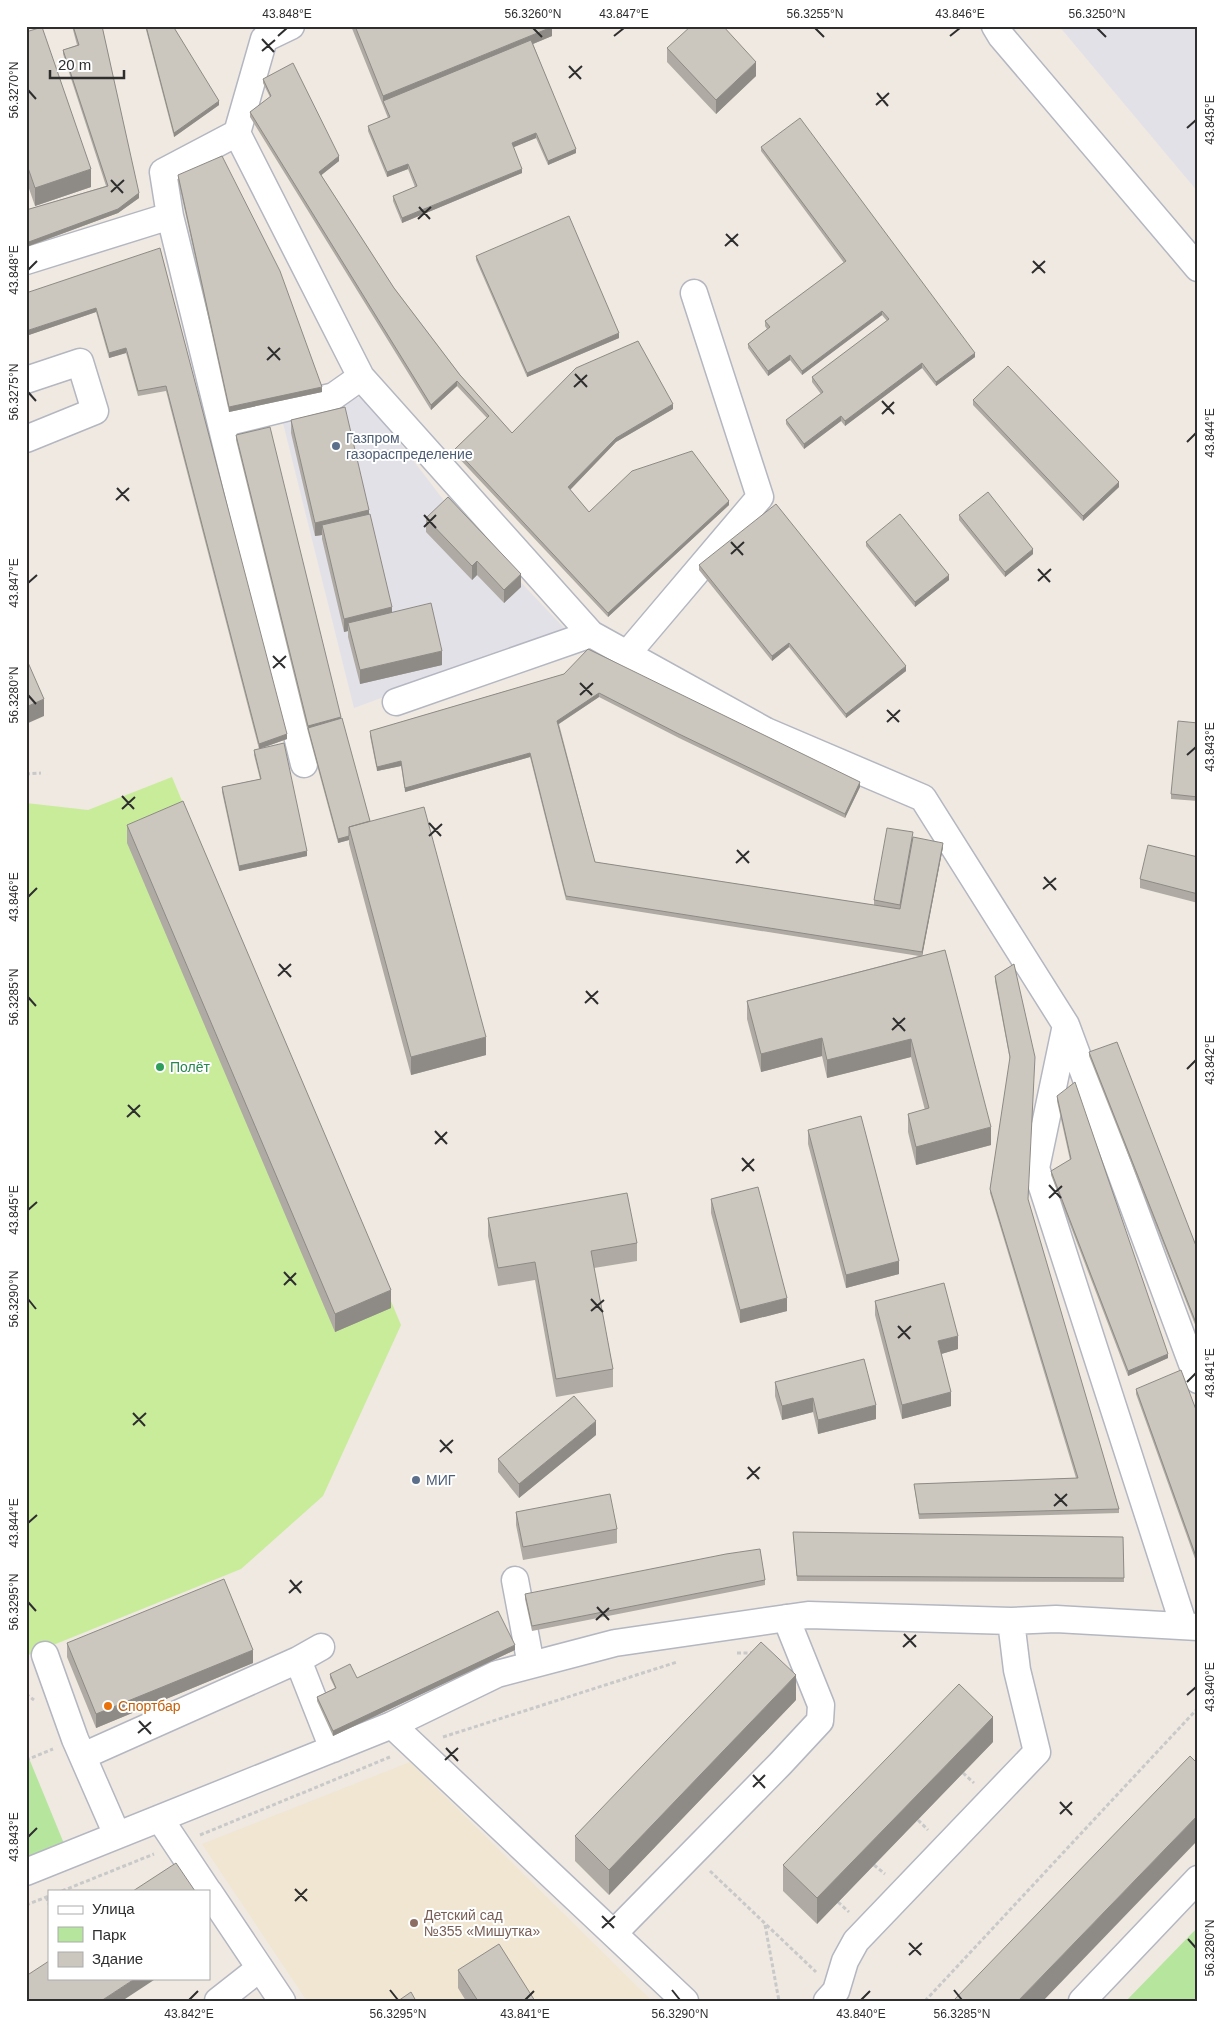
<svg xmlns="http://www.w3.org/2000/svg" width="1224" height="2027" font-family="Helvetica,sans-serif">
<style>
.industrial{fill:#e3e1e8}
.education{fill:#f0e6d1}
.green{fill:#b6e59e}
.pitch{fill:#c9ec9a}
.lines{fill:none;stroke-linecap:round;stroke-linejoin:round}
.minor-casing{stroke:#b4b7c1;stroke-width:29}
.path{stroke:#c9c9c9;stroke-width:3;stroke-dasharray:4 2.5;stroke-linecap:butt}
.minor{stroke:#fff;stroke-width:26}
.wall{fill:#afaba4}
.shaded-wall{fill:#8e8b86}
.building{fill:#cbc7bf;stroke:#8e8b86}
.ticks{fill:none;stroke:#2e2e2e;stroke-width:2}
.service-dot{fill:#5c6f8a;stroke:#fff;stroke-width:2}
.leisure-dot{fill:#2e9e5b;stroke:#fff;stroke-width:2}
.food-dot{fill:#e8710a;stroke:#fff;stroke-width:2}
.education-dot{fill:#8d6e63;stroke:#fff;stroke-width:2}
.labels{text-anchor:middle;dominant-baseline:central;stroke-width:4;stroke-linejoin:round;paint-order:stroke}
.service-label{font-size:14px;fill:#4e5e75;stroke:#fff;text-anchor:start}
.leisure-label{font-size:14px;fill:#27864d;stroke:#fff;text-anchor:start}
.food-label{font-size:14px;fill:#c56008;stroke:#fff;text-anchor:start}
.education-label{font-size:14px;fill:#785e54;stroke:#fff;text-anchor:start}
.neatline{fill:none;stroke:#2e2e2e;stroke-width:2}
.ticks-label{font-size:12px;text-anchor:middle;fill:#2e2e2e}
</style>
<rect width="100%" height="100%" fill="#efe9e1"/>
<path class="industrial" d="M1059 26H1198V192Z
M364 396 445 502 566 630 354 708 282 419Z"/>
<path class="education" d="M410 1762 652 2001H307L202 1844Z"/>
<path class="green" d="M26 1751 65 1846 26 1862Z
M1198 1927V2001H1126Z"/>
<path class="pitch" d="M172 777 401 1325 323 1496 241 1569 26 1656V803L88 810Z"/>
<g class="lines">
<defs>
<path id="minor" d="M995 26 1001 36 1198 268
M237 133 264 39 291 26
M170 216 221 424 334 396 361 377
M26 261 170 216 163 172 237 133 361 377 591 634 766 731 923 798 1066 1025 1036 1168 1184 1626
M26 380 80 362 95 411 26 439
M221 424 304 764
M627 654 760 497 694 293
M396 702 591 634
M1066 1025 1198 1380
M515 1580 531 1665
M321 1647 298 1660 333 1749
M45 1655 75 1739 117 1835
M392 1725 685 2001
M83 1756 298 1660
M160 1819 208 1891
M26 1872 392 1725 497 1674 615 1643 808 1615 1011 1621 1056 1619 1198 1627
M209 1892 282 2001
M614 1933 780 1764 820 1721 821 1705 786 1618
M218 2001 260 1968
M827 2001 836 1991 845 1961 856 1941 1037 1752 1017 1670 1011 1621
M1082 2001 1198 1879"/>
</defs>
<use href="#minor" class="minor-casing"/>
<path class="path" d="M26 774 41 773
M737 1653H754
M26 1694 34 1700
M443 1737 677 1662
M26 1760 53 1749
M963 1773 974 1783
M918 1820 928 1830
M200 1835 390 1757
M874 1865 885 1874
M710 1871 816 1972
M62 1891 154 1854
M46 1897 49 1904
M838 1902 849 1912
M26 1905 49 1896
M765 1925 779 2001
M925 2001 1198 1708"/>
<use href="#minor" class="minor"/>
</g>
<path class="wall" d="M72 26H102L139 198 118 213 26 247V210L106 186 63 54V50L77 45Z
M145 26H173L219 105 174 137Z
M351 26H552V36L533 44 576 153 548 165 536 138 513 147 522 173 402 223 393 201V196L415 187 408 169 387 177 368 131V126L388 118Z
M26 32 91 187 35 206 26 180Z
M667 48 756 76 716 114 667 62Z
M263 79 339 161 321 175 394 288 460 375 512 433 673 409 616 442 570 490 589 512 729 505 608 617 455 454V449L487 418 457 386 431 410 250 117V112L270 97 263 83Z
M761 147 975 357 936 386 922 368 845 426 841 421 804 449 786 424V420L821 394 812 382V377L887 321 882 315 802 375 790 360 768 376 748 348V344L767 329 765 326V321L844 263 761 151Z
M178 175 322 392 229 412 178 180Z
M160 248 287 739 259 749 307 856 239 871 222 792V787L260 779 254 755V750L259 749 166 391 138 396 126 353 109 358 96 312 26 336Z
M476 256 619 338 527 377 476 260Z
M973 400 1119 487 1083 521 973 405Z
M291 420 369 514 392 613 442 665 360 684 348 637V631L344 632 322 539V535L315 536 291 433Z
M236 435 341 719 370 821 486 1055 411 1075 349 844V840L338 843 308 732 236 440Z
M959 515 1033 554 1005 577 959 520Z
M426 518 521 587 504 603 477 575 472 580 426 532Z
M866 542 949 580 915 607 866 546Z
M699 565 906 671 846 718 789 647 772 661 699 570Z
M564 674 860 787 845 818 679 738 599 697 559 724 595 862 874 905V900L913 837 943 847 922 956 991 1145 916 1165 908 1132V1114L925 1110 911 1057 827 1078 822 1056 761 1072 747 1019V1001L919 956 566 900 530 757 405 792 401 766 377 771 370 736V731Z
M1198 723V801L1171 799V794Z
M127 825 391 1308 335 1332 127 843Z
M1198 857V903L1140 888V879Z
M1014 964 1028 1200 1119 1509V1513L919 1519 914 1484 1076 1478 990 1193V1189L1010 1060 995 981V976Z
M1089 1052 1198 1251V1332L1089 1056Z
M1057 1096 1168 1358 1128 1376 1051 1175V1171L1070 1160 1057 1101Z
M808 1130 899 1274 846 1288 808 1144Z
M711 1199 787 1311 740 1323 711 1213Z
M488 1218 637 1243V1261L594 1268 613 1369V1387L556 1397 535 1280 498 1286 488 1236Z
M875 1301 958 1349 941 1354 951 1406 902 1419 875 1315Z
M775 1382 876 1419 818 1434 813 1412 782 1420 775 1396Z
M1136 1389 1198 1415V1567L1136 1394Z
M596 1435 519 1498 498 1472V1459Z
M516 1512 617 1529V1543L523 1560 516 1525Z
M793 1532 1123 1537 1124 1582 797 1581Z
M765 1580V1585L532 1631 525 1599V1594Z
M67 1643 253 1663 96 1728 67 1657Z
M515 1650 333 1736 317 1701V1697L335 1688 330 1678V1674L357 1678Z
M796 1700 609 1895 575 1861V1836Z
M993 1742 817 1924 783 1891V1865Z
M458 1970 535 2001H466L458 1988Z"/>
<path class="shaded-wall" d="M552 27V36L385 105 383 101V96Z
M756 62V76L716 114V100Z
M219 101V105L174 137V133Z
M536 133V138L512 148V143Z
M576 149V153L548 165V161Z
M339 156V161L319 177V172Z
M408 164V169L387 177V172Z
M91 169V187L35 206V188Z
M522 169V173L402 223V218Z
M139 193V198L118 213 26 247V243Z
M96 308V312L26 336V331Z
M882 311V315L802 375V371Z
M619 333V338L527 377V373Z
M126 348V353L109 358V353Z
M975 353V357L936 386V382Z
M790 355V360L768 376V371Z
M922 363V368L845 426V421Z
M457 381V386L431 410V405Z
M322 387V392L229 412V407Z
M673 404V409L616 442 568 492V487L616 438Z
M841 416V421L804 449V444Z
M1119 482V487L1083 521V516Z
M729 501V505L608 617V613Z
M369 510V523L322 525V535L315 536V523Z
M1033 549V554L1005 577V572Z
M477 561V575L472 580V566Z
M521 574V587L504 603V590Z
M949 575V580L915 607V602Z
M392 607V621L348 623V631L344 632V619Z
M789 643V647L772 661V656Z
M442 651V665L360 684V670Z
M906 666V671L846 718V714Z
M599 693V697L557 725V721Z
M44 699V716L26 724V707Z
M341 717V722L308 728V730V726Z
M287 734V739L259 749V744Z
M530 753V757L405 792V788Z
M401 761V766L377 771V767Z
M860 782V787L845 818V814Z
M349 836V840L338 843V839Z
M943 843V847L922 957V952Z
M307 851V856L239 871V866Z
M486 1037V1055L411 1075V1057Z
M822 1038V1056L761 1072V1054Z
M911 1039V1057L827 1078V1060Z
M991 1127V1145L916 1165V1147Z
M899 1261V1274L846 1288V1275Z
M391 1290V1308L335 1332V1314Z
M787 1298V1311L740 1323V1310Z
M958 1336V1349L938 1355V1341Z
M1168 1354V1358L1128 1376V1371Z
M951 1392V1406L902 1419V1405Z
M813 1398V1412L782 1420V1406Z
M876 1405V1419L818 1434V1420Z
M596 1421V1435L519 1498V1484Z
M515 1645V1650L333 1736V1731Z
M253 1650V1663L96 1728V1714Z
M796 1675V1700L609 1895V1870Z
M993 1717V1742L817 1924V1898Z
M1198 1815V1840L1043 2001H1018Z
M136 1978H157L122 2001H101Z"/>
<path class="building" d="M73 26H102L139 193 118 209 26 243V210L108 186 63 50 79 45Z
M146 26H173L219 101 174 133Z
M355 26H552V27L383 96Z
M691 26H723L756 62 716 100 667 48Z
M42 27 91 169 35 188 26 162V32Z
M531 40 576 149 548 161 536 133 512 143 522 169 402 218 393 196 417 186 408 164 387 172 368 126 390 117 383 101Z
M293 63 339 156 319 172 394 288 460 375 512 433 576 368 638 341 673 404 616 438 568 487 589 512 632 471 692 451 729 501 608 613 455 449 489 416 457 381 431 405 250 112 271 96 263 79Z
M800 118 975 353 936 382 922 363 845 421 841 416 804 444 786 420 823 392 812 377 889 319 882 311 802 371 790 355 768 371 748 344 770 327 765 321 846 261 761 147Z
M222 156 280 271 322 387 229 407 178 175Z
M569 216 619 333 527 373 476 256Z
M160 248 287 734 259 744 166 386 138 391 126 348 109 353 96 308 26 331V293Z
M1008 366 1119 482 1083 516 973 400Z
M345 407 369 510 315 523 291 420Z
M270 427 341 717 308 726 236 435Z
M988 492 1033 549 1005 572 959 515Z
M448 497 521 574 504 590 477 561 472 566 426 518Z
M776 504 906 666 846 714 789 643 772 656 699 565Z
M370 514 392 607 344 619 322 525Z
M900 514 949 575 915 602 866 542Z
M431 603 442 651 360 670 348 623Z
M588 649 860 782 845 814 679 734 599 693 557 721 595 862 900 909 913 837 943 843 922 952 566 896 530 753 405 788 401 761 377 767 370 731 564 674Z
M26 658 44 699 26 707Z
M342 718 370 821 349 827V836L338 839 308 728Z
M1178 721 1198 723V797L1171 794Z
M284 743 307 851 239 866 222 787 261 779 254 750Z
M183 801 391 1290 335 1314 127 825Z
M424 807 486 1037 411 1057 349 827Z
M887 828 913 832 900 905 874 900Z
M1148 845 1198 857V894L1140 879Z
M945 950 991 1127 916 1147 908 1114 929 1108 911 1039 827 1060 822 1038 761 1054 747 1001Z
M1014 964 1035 1057 1028 1199 1119 1509 919 1514 914 1484 1078 1478 990 1189 1010 1057 995 976Z
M1117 1042 1198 1251V1328L1089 1052Z
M1075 1082 1168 1354 1128 1371 1051 1171 1071 1159 1057 1096Z
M861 1116 899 1261 846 1275 808 1130Z
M758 1187 787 1298 740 1310 711 1199Z
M627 1193 637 1243 591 1251 613 1369 556 1379 535 1262 498 1268 488 1218Z
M944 1283 958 1336 938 1341 951 1392 902 1405 875 1301Z
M864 1359 876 1405 818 1420 813 1398 782 1406 775 1382Z
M1181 1370 1198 1415V1562L1136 1389Z
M574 1396 596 1421 519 1484 498 1459Z
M610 1494 617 1529 523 1547 516 1512Z
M793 1532 1123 1537 1124 1578 797 1576Z
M760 1549 765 1580 532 1626 525 1594 726 1554Z
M224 1579 253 1650 96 1714 67 1643Z
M498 1611 515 1645 333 1731 317 1697 336 1688 330 1674 350 1664 357 1678Z
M761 1642 796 1675 609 1870 575 1836Z
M959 1684 993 1717 817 1898 783 1865Z
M1190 1756 1198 1764V1815L1018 2001H953Z
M176 1863 195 1891H133Z
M499 1944 535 2001H478L458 1970Z
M49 1961V1978H136L101 2001H26V1976Z
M411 1992 416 2001H398Z"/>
<path class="ticks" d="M533 28 542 37M815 28 824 37M1097 28 1106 37M278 36 287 28M614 36 624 28M950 36 960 28M262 39 274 52M262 51 275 40M569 66 581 79M569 78 582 66M28 90 36 99M877 93 888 106M876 105 889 93M1187 128 1196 120M111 180 123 193M111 192 124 180M419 207 430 219M418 219 431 207M726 234 738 246M725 246 738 234M1033 261 1045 273M28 270 37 261M1032 273 1045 261M268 347 280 360M267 360 280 348M575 374 587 387M574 387 587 375M28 392 36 401M882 401 894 414M882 414 894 402M1187 442 1196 433M117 488 129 501M116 500 129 488M424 515 436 528M424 527 436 515M731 542 743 555M731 554 744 542M1038 569 1050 582M1038 581 1051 569M28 583 37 575M273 656 285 668M273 668 286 656M580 683 592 695M28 695 36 704M580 695 593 683M887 710 899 722M887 722 900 710M1187 755 1196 747M122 796 134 809M122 809 135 797M429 823 441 836M429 836 442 824M737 850 749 863M736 863 749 851M1044 877 1056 890M1043 889 1056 878M28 897 37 888M279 964 291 977M278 976 291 964M586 991 598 1004M28 997 36 1006M585 1003 598 991M893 1018 905 1031M892 1030 905 1018M1187 1069 1196 1060M128 1105 140 1117M127 1117 140 1105M435 1131 447 1144M435 1144 447 1132M742 1158 754 1171M742 1171 754 1159M1049 1185 1061 1198M1049 1198 1062 1186M28 1210 37 1202M284 1272 296 1285M284 1285 296 1273M28 1299 36 1309M591 1299 603 1312M591 1311 604 1300M898 1326 910 1339M898 1338 911 1326M1187 1382 1196 1373M133 1413 145 1426M133 1425 146 1413M440 1440 452 1453M440 1452 453 1440M748 1467 759 1479M747 1479 760 1467M1055 1494 1067 1506M1054 1506 1067 1494M28 1523 37 1515M290 1580 301 1593M289 1593 302 1581M28 1602 36 1611M597 1607 609 1620M596 1620 609 1608M904 1634 916 1647M903 1647 916 1635M1187 1695 1196 1687M139 1721 151 1734M138 1733 151 1722M446 1748 458 1761M445 1760 458 1748M753 1775 765 1788M753 1787 765 1775M1060 1802 1072 1815M1060 1814 1072 1802M28 1837 37 1828M295 1889 307 1901M295 1901 307 1889M602 1916 614 1928M602 1928 615 1916M1188 1939 1196 1948M909 1943 921 1955M909 1955 922 1943M390 1990 398 2000M672 1990 680 2000M954 1990 962 2000M189 2000 198 1991M525 2000 534 1991M861 2000 870 1991"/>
<g class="service-dot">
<circle cx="336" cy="446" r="5"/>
<circle cx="416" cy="1480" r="5"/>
</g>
<circle class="leisure-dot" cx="160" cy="1067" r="5"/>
<circle class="food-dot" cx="108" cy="1706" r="5"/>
<circle class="education-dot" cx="414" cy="1923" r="5"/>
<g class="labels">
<g class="service-label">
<text x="346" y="438">Газпром<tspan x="346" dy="16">газораспределение</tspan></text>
<text x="426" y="1480">МИГ</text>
</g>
<g class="leisure-label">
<text x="170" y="1067">Полёт</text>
</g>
<g class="food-label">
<text x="118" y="1706">Спортбар</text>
</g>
<g class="education-label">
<text x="424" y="1915">Детский сад<tspan x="424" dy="16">№355 «Мишутка»</tspan></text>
</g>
</g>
<rect width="1224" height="2027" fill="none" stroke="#ffffff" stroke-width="55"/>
<rect x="48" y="1890" width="162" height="90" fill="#ffffff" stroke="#ababab"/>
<rect x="58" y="1906" width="25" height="8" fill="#ffffff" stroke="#ababab"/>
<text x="92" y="1914" font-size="15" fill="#2e2e2e">Улица</text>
<rect x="58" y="1927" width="25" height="15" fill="#b6e59e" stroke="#ababab"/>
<text x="92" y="1940" font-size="15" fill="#2e2e2e">Парк</text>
<rect x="58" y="1952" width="25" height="15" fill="#cbc7bf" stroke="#ababab"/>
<text x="92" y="1964" font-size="15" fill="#2e2e2e">Здание</text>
<path d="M50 70v8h74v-8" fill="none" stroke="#2e2e2e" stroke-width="2.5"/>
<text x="58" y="70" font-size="15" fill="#2e2e2e" stroke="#ffffff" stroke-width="4" paint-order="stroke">20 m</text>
<rect x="28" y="28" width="1168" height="1972" class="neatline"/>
<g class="ticks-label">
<text x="287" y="18">43.848°E</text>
<text x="533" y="18">56.3260°N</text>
<text x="624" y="18">43.847°E</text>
<text x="815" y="18">56.3255°N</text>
<text x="960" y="18">43.846°E</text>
<text x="1097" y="18">56.3250°N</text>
<text transform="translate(14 90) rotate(-90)" y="4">56.3270°N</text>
<text transform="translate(1210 120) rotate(-90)" y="4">43.845°E</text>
<text transform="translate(14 270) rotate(-90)" y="4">43.848°E</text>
<text transform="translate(14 392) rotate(-90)" y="4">56.3275°N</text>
<text transform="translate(1210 433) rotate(-90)" y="4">43.844°E</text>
<text transform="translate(14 583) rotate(-90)" y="4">43.847°E</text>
<text transform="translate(14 695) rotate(-90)" y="4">56.3280°N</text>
<text transform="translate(1210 747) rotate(-90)" y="4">43.843°E</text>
<text transform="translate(14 897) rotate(-90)" y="4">43.846°E</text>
<text transform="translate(14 997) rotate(-90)" y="4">56.3285°N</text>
<text transform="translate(1210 1060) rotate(-90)" y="4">43.842°E</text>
<text transform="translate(14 1210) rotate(-90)" y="4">43.845°E</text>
<text transform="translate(14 1299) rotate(-90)" y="4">56.3290°N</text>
<text transform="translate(1210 1373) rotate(-90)" y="4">43.841°E</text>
<text transform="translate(14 1523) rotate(-90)" y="4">43.844°E</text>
<text transform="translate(14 1602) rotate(-90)" y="4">56.3295°N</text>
<text transform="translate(1210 1687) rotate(-90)" y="4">43.840°E</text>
<text transform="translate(14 1837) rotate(-90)" y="4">43.843°E</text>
<text transform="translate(1210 1948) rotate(-90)" y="4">56.3280°N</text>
<text x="189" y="2018">43.842°E</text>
<text x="398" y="2018">56.3295°N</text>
<text x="525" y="2018">43.841°E</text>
<text x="680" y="2018">56.3290°N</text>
<text x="861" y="2018">43.840°E</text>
<text x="962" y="2018">56.3285°N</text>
</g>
</svg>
